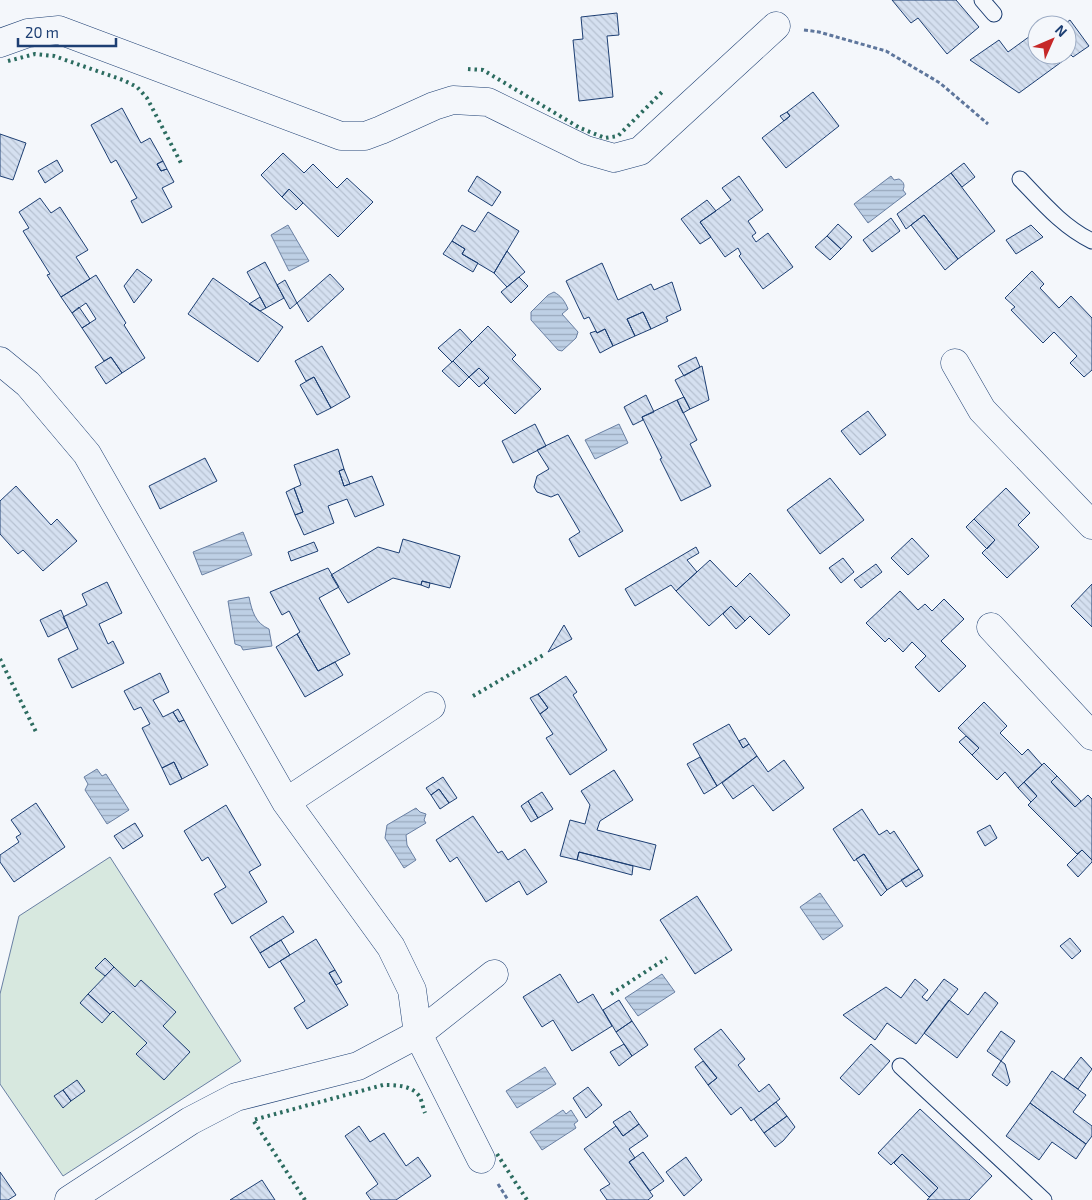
<svg xmlns="http://www.w3.org/2000/svg" width="1092" height="1200" font-family="'Exo 2',sans-serif">
<style>
.garden{fill:#d7e8df;stroke:#687fa3}
.water{fill:url(#water-rules);stroke:#687fa3}
.building{fill:url(#building-back-hatch);stroke:#1d3f73}
.lines{fill:none;stroke-linecap:round;stroke-linejoin:round}
.lane-casing{stroke:#1d3f73;stroke-width:17}
.street-casing{stroke:#1d3f73;stroke-width:29}
.path{stroke:#5e769c;stroke-width:3;stroke-dasharray:4 2.5;stroke-linecap:butt}
.lane{stroke:#f4f7fb;stroke-width:15}
.street{stroke:#f4f7fb;stroke-width:28}
.hedge{stroke:#2c6c60;stroke-width:4;stroke-dasharray:2.5 4;stroke-linecap:butt}
</style>
<defs>
<pattern id="water-rules" width="6" height="5" patternUnits="userSpaceOnUse" patternTransform="scale(1.25)"><rect width="6" height="5" fill="#bed0e5"/><path d="M0 2.5h6" fill="none" stroke="#9aaabe"/></pattern>
<pattern id="building-back-hatch" width="6" height="6" patternUnits="userSpaceOnUse" patternTransform="scale(1.25)"><rect width="6" height="6" fill="#d5e0f0"/><path d="M-1 5l2 2M0 0l6 6M5-1l2 2" fill="none" stroke="#b6c1d1"/></pattern>
</defs>
<rect width="100%" height="100%" fill="#f4f7fb"/>
<path class="garden" d="M110 857 241 1061 63 1176 0 1084V994L19 916Z"/>
<path class="water" d="M891 176 894 180 899 179C904 182 905 185 903 190L906 194 868 223 854 204Z
M288 225 309 261 289 271 271 235Z
M554 292C561 296 565 301 568 309L562 314 578 332 576 338 562 351 558 350 531 320V312L548 295Z
M619 424 628 443 595 459 585 440Z
M243 532 252 555 202 575 193 552Z
M249 597C252 611 255 623 269 629L272 646 243 650 241 646 235 644 228 601Z
M97 769 102 776 106 774 129 810 107 824 85 790 88 784 84 777Z
M416 808 420 812 426 814 424 820 426 823 406 835 407 845 416 860 404 868 385 838 387 825Z
M820 893 843 926 823 940 800 907Z
M662 974 675 992 638 1016 625 998Z
M545 1067 556 1084 517 1108 506 1091Z
M563 1110 566 1114 571 1110 578 1121 574 1124 576 1128 542 1150 530 1132Z"/>
<path class="building" d="M892 0H956L979 27 947 54 918 18 911 23Z
M617 13 619 35 607 36 613 97 579 101 573 40 583 39 581 17Z
M1070 20 1089 46 1073 57 1071 55 1019 93 970 60 999 40 1008 52 1037 31V55H1067V25H1063Z
M813 92 839 126 786 168 762 138 790 116 787 112Z
M122 108 141 143 150 138 163 161 157 164 161 171 167 169 174 182 162 188 172 207 142 223 131 201 137 198 116 160 111 163 91 125Z
M787 112 790 116 784 121 780 116Z
M0 134 26 143 13 180 0 176Z
M283 153 304 173 313 164 337 188 347 178 373 202 338 237 289 189 282 197 261 175Z
M57 160 63 171 45 183 38 171Z
M163 161 167 169 161 171 157 164Z
M964 163 975 177 962 187 951 173Z
M951 173 995 231 958 259 924 215 906 229 897 214Z
M477 176 501 192 492 206 468 191Z
M739 176 763 210 748 221 756 233 752 236 756 242 768 233 793 267 763 289 739 256 741 254 738 248 725 257 700 222 731 200 722 188Z
M289 189 303 203 296 210 282 197Z
M40 198 51 213 60 207 88 250 76 257 90 279 61 297 47 275 50 274 23 231 29 228 19 212Z
M707 200 716 211 700 222 711 237 700 244 681 219Z
M488 212 519 231 494 273 462 254 465 249 452 241 462 225 475 232Z
M924 215 958 259 945 270 911 225Z
M891 218 900 231 872 252 863 240Z
M838 224 852 237 841 249 827 236Z
M1031 225 1043 237 1016 254 1006 240Z
M827 236 841 249 830 260 815 247Z
M452 241 465 249 462 254 478 263 473 272 443 254Z
M507 251 525 272 507 287 494 273Z
M265 262 284 298 266 308 247 272Z
M602 263 618 300 651 284 654 290 672 282 681 310 666 317 668 321 651 329 643 312 627 319 635 336 613 346 605 329 597 333 589 317 584 319 566 281Z
M137 269 152 280 134 303 124 286Z
M1032 271 1044 284 1040 288 1059 308 1071 296 1092 318V370L1084 377 1070 363 1077 356 1054 332 1043 343 1011 310 1015 307 1005 298Z
M330 274 344 289 308 322 297 303Z
M96 275 126 323 124 325 145 358 122 373 111 357 104 361 82 328 96 319 86 303 72 313 61 297Z
M519 277 528 286 511 303 501 292Z
M213 278 283 327 258 362 188 314Z
M285 280 297 303 290 309 277 285Z
M260 297 266 308 260 311 249 304Z
M79 307 90 323 82 328 72 313Z
M643 312 651 329 635 336 627 319Z
M488 326 516 355 512 359 541 389 515 414 484 383 489 378 479 368 469 377 453 361Z
M460 329 472 342 452 362 438 348Z
M605 329 613 346 600 353 590 333 596 331 597 333Z
M322 346 350 397 331 408 314 377 306 381 295 361Z
M111 357 122 373 106 384 95 367Z
M696 357 700 367 684 376 678 366Z
M453 361 469 377 459 387 442 371Z
M702 366 709 400 690 409 675 380Z
M479 368 489 378 479 387 469 377Z
M314 377 331 408 317 415 300 385Z
M646 395 654 412 642 417 643 420 633 425 624 407Z
M684 397 690 409 683 413 677 400Z
M677 400 697 440 690 444 711 486 681 501 660 459 662 458 642 417Z
M868 411 886 435 860 455 841 431Z
M535 424 546 446 513 463 502 441Z
M568 435 623 531 579 557 569 539 580 532 558 494 551 497 537 492 534 487 537 476 549 469 537 450Z
M338 449 344 469 339 471 344 486 372 476 384 505 355 517 347 499 328 506 334 523 304 535 295 515 303 512 294 488 301 485 294 465Z
M205 458 217 481 160 509 149 486Z
M344 469 350 484 344 486 339 471Z
M830 478 864 520 820 554 787 510Z
M16 486 51 525 57 519 77 541 43 571 23 550 18 554 0 534V501Z
M294 488 303 512 295 515 286 492Z
M1006 488 1030 513 1018 525 1039 547 1007 578 982 553 995 540 974 519Z
M974 519 995 540 987 549 966 527Z
M912 538 929 556 908 575 891 558Z
M403 539 460 556 450 588 422 581 421 585 393 578 348 603 331 575 378 547 399 553Z
M314 542 318 551 291 561 288 552Z
M696 547 699 553 687 560 697 572 676 591 671 585 635 606 625 589Z
M843 558 854 572 841 583 829 568Z
M710 560 736 587 750 573 790 615 769 635 750 616 745 621 731 606 709 626 676 591Z
M876 564 882 572 861 588 854 580Z
M328 568 339 587 319 598 350 654 318 671 297 634 300 632 289 611 282 615 270 592Z
M422 581 430 583 429 588 421 585Z
M107 582 122 613 99 624 108 644 113 641 124 663 72 688 58 659 78 649 63 617 87 605 82 594Z
M1092 584V627L1071 606Z
M900 591 918 610 925 604 932 611 944 599 964 619 941 641 966 666 939 692 915 667 926 656 912 642 903 652 889 638 885 642 866 623Z
M731 606 745 621 736 629 723 614Z
M61 610 68 627 48 637 40 620Z
M564 625 572 639 548 652Z
M297 634 318 671 335 662 343 675 305 697 276 647Z
M160 673 169 692 153 700 163 717 173 712 179 722 184 720 208 765 182 779 174 762 162 768 142 728 150 724 141 707 134 710 124 691Z
M566 676 577 692 573 695 607 750 570 775 546 738 553 734 540 714 548 708 538 694Z
M538 694 548 708 540 714 530 698Z
M984 702 1007 726 1000 733 1022 755 1028 749 1042 765 1018 788 1005 772 997 780 972 755 979 748 958 728Z
M178 709 184 720 179 722 173 712Z
M729 724 743 748 749 744 757 756 717 786 693 744Z
M966 736 979 748 972 755 959 742Z
M745 738 749 744 743 748 739 741Z
M757 756 768 772 784 760 804 788 773 811 753 785 733 799 722 783Z
M700 757 717 786 704 794 687 764Z
M174 762 182 779 170 785 162 768Z
M1044 763 1057 776 1051 782 1075 807 1088 795 1092 799V860L1082 850 1077 854 1028 805 1037 796 1024 782Z
M614 770 633 800 600 821 597 830 656 845 650 870 579 852 577 860 560 856 570 820 585 824 590 805 581 791Z
M1057 776 1081 801 1075 807 1051 782Z
M443 777 457 798 449 803 439 789 431 795 426 788Z
M1024 782 1037 796 1031 802 1018 788Z
M439 789 449 803 440 809 431 795Z
M542 792 553 809 538 818 528 801Z
M528 801 538 818 531 822 521 806Z
M36 803 65 847 14 882 0 862V855L19 842 16 837 21 834 11 820Z
M226 805 261 865 249 872 267 902 232 924 214 894 226 887 208 857 202 861 184 831Z
M862 809 879 835 887 830 890 834 894 831 919 869 887 890 864 854 854 861 833 829Z
M473 816 498 853 502 851 508 860 525 849 547 882 527 895 519 881 486 902 457 857 450 862 436 840Z
M135 823 143 836 123 849 114 836Z
M990 825 997 838 985 846 977 832Z
M1082 850 1092 860V862L1078 877 1067 865Z
M579 852 633 866 632 875 577 860Z
M864 854 887 890 881 896 856 859Z
M919 869 923 876 906 887 901 880Z
M697 896 732 950 695 974 660 920Z
M283 916 294 932 260 953 250 937Z
M1070 938 1081 951 1072 959 1060 946Z
M316 939 335 970 329 973 348 1005 307 1029 294 1008 305 1001 280 961Z
M281 940 290 955 269 968 260 953Z
M105 958 114 967 105 976 95 968Z
M114 967 135 987 141 980 176 1012 163 1026 190 1052 164 1080 136 1054 147 1043 113 1011 110 1014 88 994Z
M335 970 342 982 336 985 329 973Z
M560 974 578 1003 593 994 612 1026 572 1051 553 1020 542 1027 523 997Z
M915 979 928 990 922 997 927 1001 944 979 958 989 916 1044 887 1023 875 1040 843 1015 886 987 901 998Z
M985 992 998 1003 957 1058 924 1033 949 1000 968 1015Z
M88 994 110 1014 102 1023 80 1003Z
M619 1000 632 1021 616 1032 603 1010Z
M632 1021 648 1045 632 1056 616 1032Z
M721 1029 745 1059 738 1065 759 1092 769 1084 780 1099 751 1121 741 1107 731 1115 708 1085 717 1078 694 1049Z
M1001 1031 1015 1041 1001 1061 987 1051Z
M624 1044 632 1056 619 1066 610 1052Z
M871 1044 890 1061 859 1095 840 1078Z
M1081 1057 1092 1069 1078 1089 1064 1079Z
M703 1061 717 1078 708 1085 695 1067Z
M1001 1061 1005 1064 1010 1082 1007 1086 992 1075Z
M1052 1071 1086 1095 1073 1112 1092 1126V1136L1086 1144 1030 1103Z
M77 1080 85 1091 71 1101 63 1090Z
M588 1087 602 1105 586 1118 573 1098Z
M63 1090 71 1101 63 1108 54 1096Z
M776 1102 787 1116 764 1133 754 1119Z
M1030 1103 1086 1144 1076 1159 1052 1142 1039 1160 1006 1136Z
M920 1109 992 1176 969 1200H927L938 1188 902 1154 891 1165 878 1153Z
M630 1111 639 1124 623 1136 613 1122Z
M787 1116 795 1127 783 1141 775 1147 764 1133Z
M639 1124 648 1136 629 1149 635 1158 629 1162 653 1196 648 1200H607L600 1190 610 1184 584 1149 616 1126 623 1136Z
M359 1126 370 1142 384 1133 406 1166 418 1157 431 1176 396 1200H371L366 1193 378 1184 345 1136Z
M643 1152 664 1181 650 1191 629 1162Z
M902 1154 938 1188 929 1197 894 1163Z
M686 1157 702 1180 684 1196 666 1172Z
M0 1172 16 1195 8 1200H0Z
M262 1180 275 1200H230Z"/>
<g class="lines">
<defs>
<path id="lane" d="M982 0 994 14
M1020 179C1042 202 1063 227 1092 241
M900 1066 1044 1200"/>
<path id="street" d="M0 43 28 33 59 30 341 136H365L381 130 434 106 453 100 488 102 586 150 614 158 640 151 776 26
M0 361 28 384 87 454 286 802 391 947 412 990 418 1034 481 1159
M955 363 982 410 1092 525
M991 627 1092 736
M286 802 431 706
M69 1200 190 1121 236 1097 358 1066 418 1034 494 974"/>
</defs>
<use href="#lane" class="lane-casing"/>
<use href="#street" class="street-casing"/>
<path class="path" d="M804 30 819 32 886 51 940 83 988 124
M498 1184 508 1200"/>
<use href="#lane" class="lane"/>
<use href="#street" class="street"/>
<path class="hedge" d="M8 61 35 54 54 56 123 80 137 87 147 98 182 165
M468 69 483 70 580 128 605 138 618 136 663 91
M0 659 36 732
M473 696 545 654
M611 994 667 958
M497 1154 527 1200
M305 1200 253 1120 383 1085C396 1085 412 1085 420 1097 422 1102 423 1108 425 1113"/>
</g>
<g transform="translate(1052 40) rotate(45)"><circle r="24" fill="#f4f7fb" stroke="#9eadc5"/>
<path d="M0-4L9 19L0 12L-9 19Z" fill="#c62828"/>
<text y="-8" font-size="14" font-weight="bold" text-anchor="middle" fill="#1d3f73">N</text>
</g>
<path d="M18 38v8h98v-8" fill="none" stroke="#1d3f73" stroke-width="2.5"/>
<text x="25" y="38" font-size="15" fill="#1d3f73" stroke="#f4f7fb" stroke-width="4" paint-order="stroke">20 m</text>
</svg>
